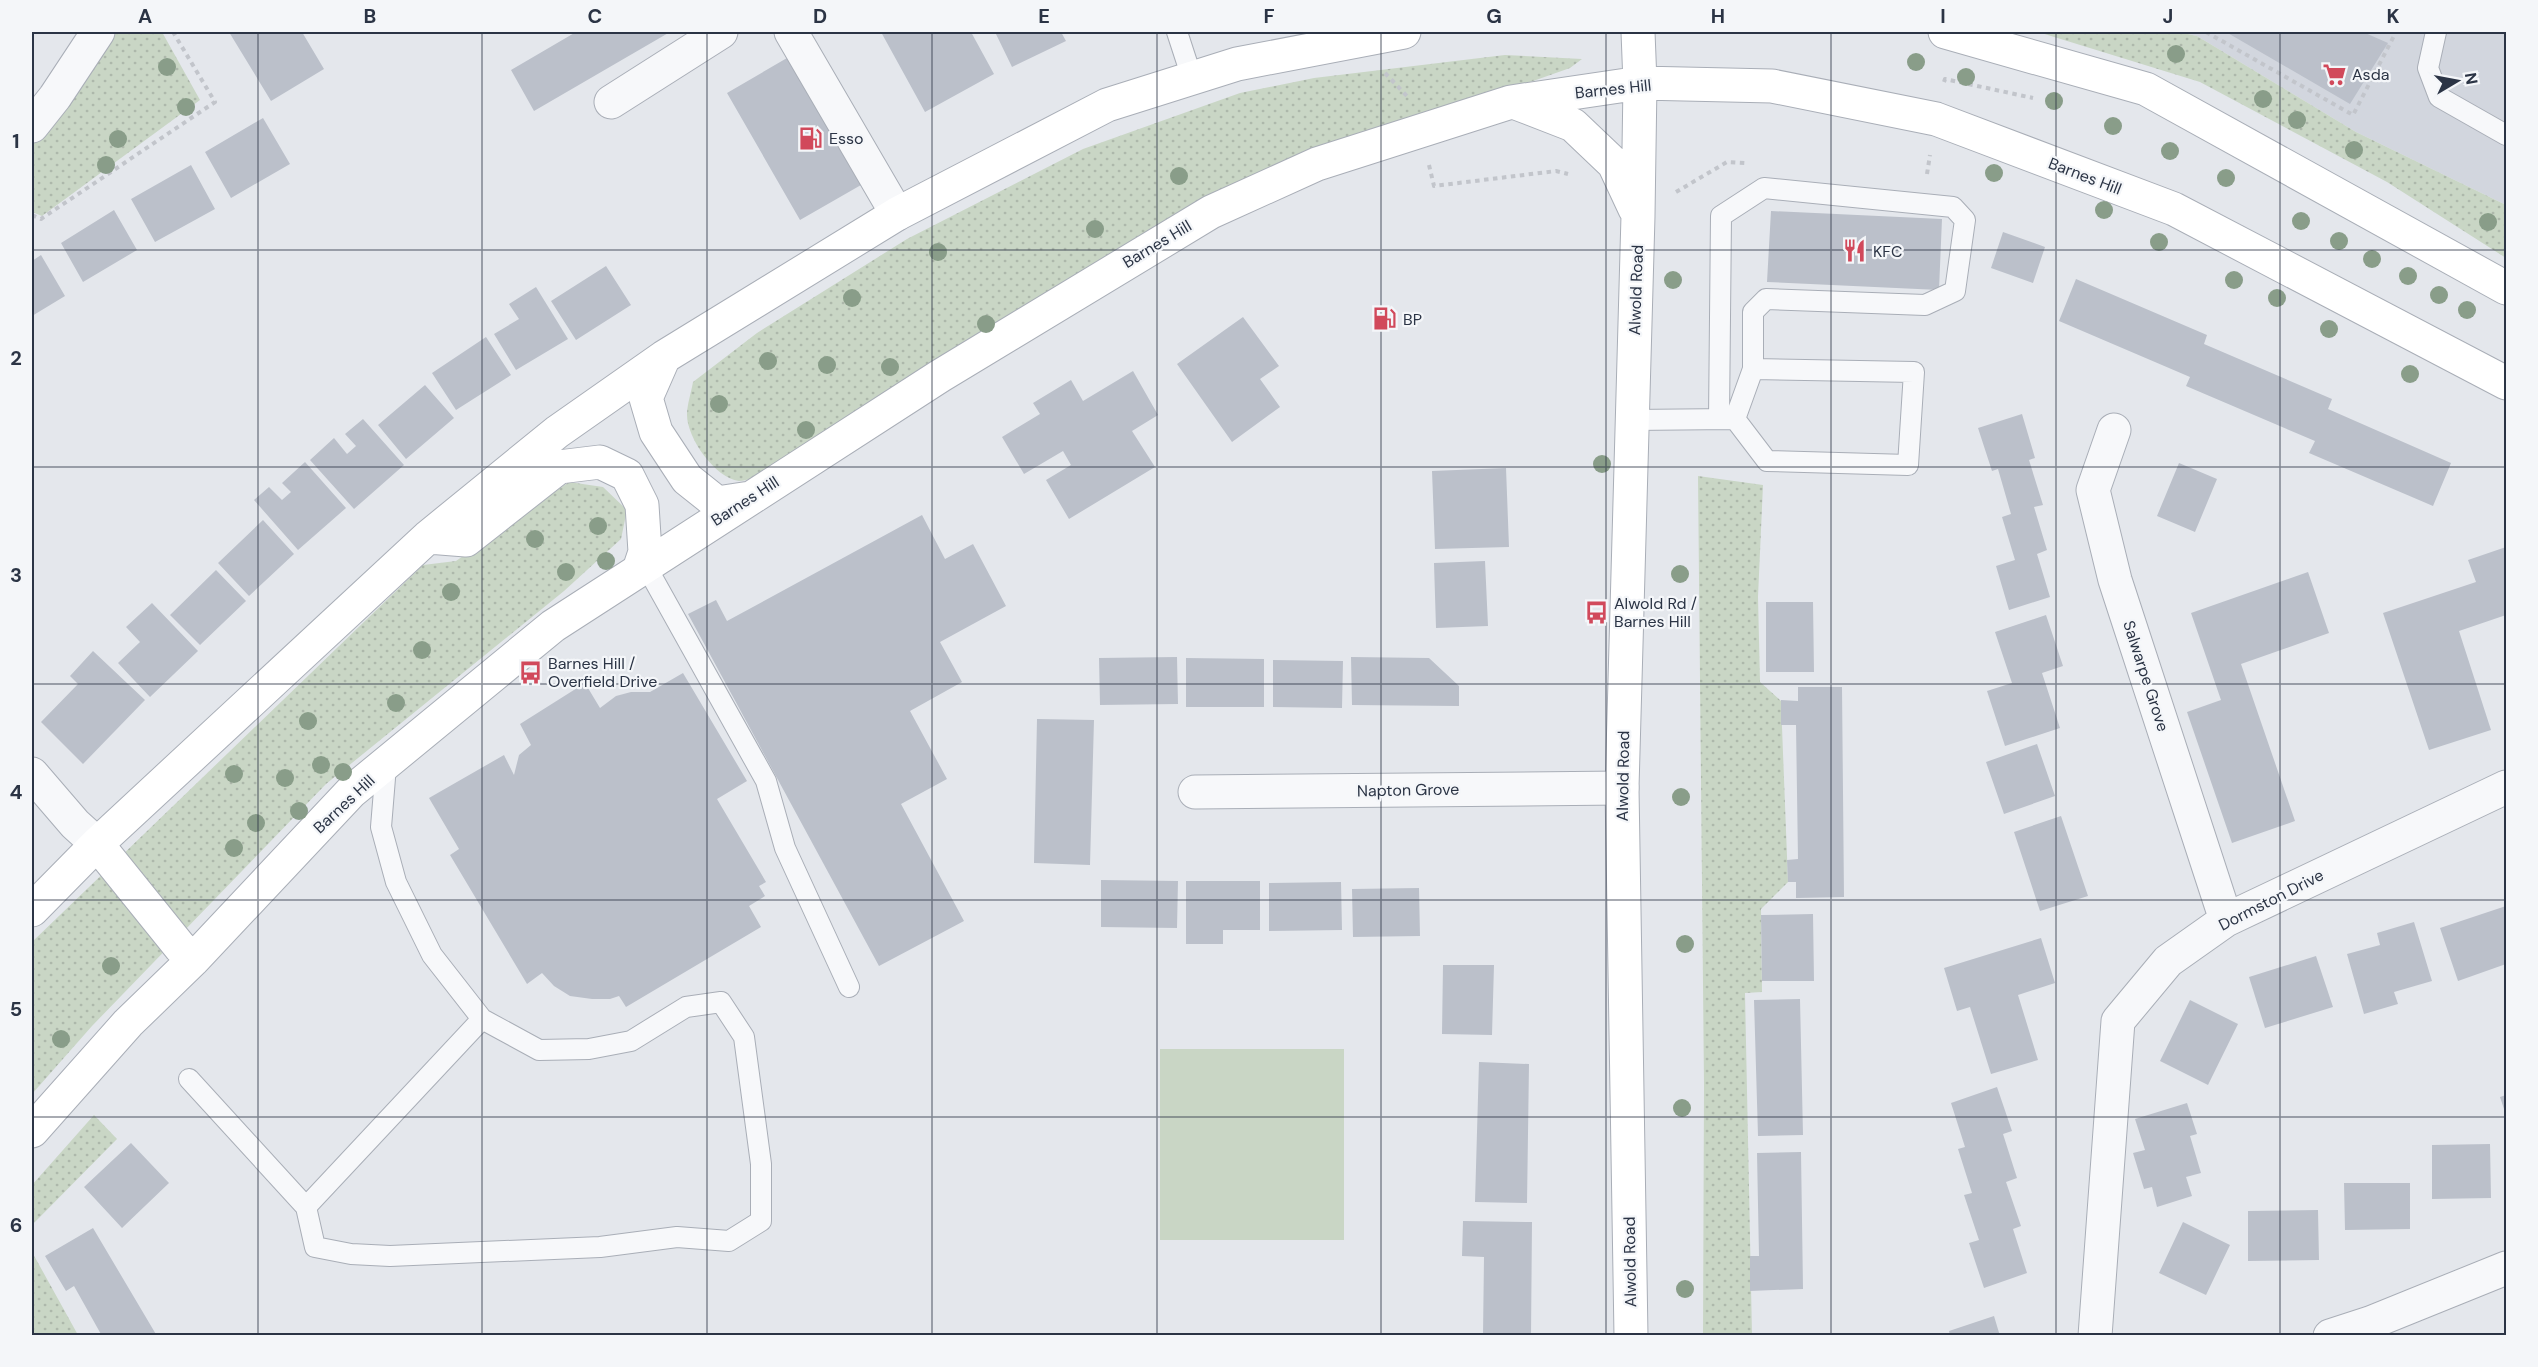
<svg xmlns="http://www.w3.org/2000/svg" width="2538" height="1367" font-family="'DM Sans',sans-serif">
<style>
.built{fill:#d2d6de}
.grass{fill:url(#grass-dots)}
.pitch{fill:#c9d6c5}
.building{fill:#bbc0ca}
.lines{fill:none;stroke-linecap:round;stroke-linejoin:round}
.lane-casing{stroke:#a9aeb7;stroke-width:22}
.street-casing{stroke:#a9aeb7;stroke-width:35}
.secondary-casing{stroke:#a9aeb7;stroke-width:35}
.path{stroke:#c2c5cb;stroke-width:4;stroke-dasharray:4.5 4.5;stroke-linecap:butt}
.lane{stroke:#f7f8fa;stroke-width:20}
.street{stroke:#f7f8fa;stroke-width:33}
.secondary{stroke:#fff;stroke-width:33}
.tree{fill:#899d89}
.grid{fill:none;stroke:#2b3445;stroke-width:1.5;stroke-opacity:0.55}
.labels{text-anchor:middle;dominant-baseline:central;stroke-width:4.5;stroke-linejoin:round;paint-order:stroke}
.poi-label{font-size:16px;fill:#2b3445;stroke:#f4f6f9;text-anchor:start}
.street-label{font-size:16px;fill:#2b3445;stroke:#f4f6f9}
.neatline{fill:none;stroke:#2b3445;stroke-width:2}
.grid-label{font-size:20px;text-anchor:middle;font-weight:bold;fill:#2b3445}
</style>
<defs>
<pattern id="grass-dots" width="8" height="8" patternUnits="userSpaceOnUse" patternTransform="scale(1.5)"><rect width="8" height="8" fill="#c9d6c5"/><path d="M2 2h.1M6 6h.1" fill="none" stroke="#adb8ab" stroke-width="1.8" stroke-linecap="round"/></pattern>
</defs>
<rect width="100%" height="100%" fill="#e4e7ec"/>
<path class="built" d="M2179 32H2506V205L2356 132 2197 36Z"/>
<path class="grass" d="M117 32H162L200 100 42 216 32 212V144Z
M2038 32H2179L2197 36 2356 132 2506 205V258L2387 182 2200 82Z
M1505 55 1582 59 1570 68 1536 80 1322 148 753 478C749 479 743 481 739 481 715 478 687 438 687 415 687 405 691 393 693 382L757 333 907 239 1083 149 1240 93 1314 78Z
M1698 476 1763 485 1758 597 1760 682 1781 701 1788 882 1761 909 1762 992 1745 993 1752 1335H1703L1704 1086Z
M569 482 603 487 627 510 621 539 564 591 326 784 92 1026 32 1094V942L423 565 456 561Z
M94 1115 117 1139 32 1225V1185Z
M32 1252 78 1335H32Z"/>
<path class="pitch" d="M1160 1049H1344V1240H1160Z"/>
<path class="building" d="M229 32H302L324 69 271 101Z
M576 32H670L534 111 511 70Z
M881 32H971L994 74 925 112Z
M995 32H1061L1066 41 1012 67Z
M2226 32H2363L2388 43 2350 104Z
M787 58 861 185 800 220 727 93Z
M263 118 290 164 231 198 205 152Z
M191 165 215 209 155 242 131 199Z
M114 210 137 250 83 282 61 243Z
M1771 211 1942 219 1939 290 1767 282Z
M2003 232 2045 247 2033 283 1991 268Z
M41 255 65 296 32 316V261Z
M606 266 631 305 576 340 551 301Z
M2076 279 2207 335 2204 344 2332 399 2328 409 2451 463 2433 506 2309 453 2315 441 2186 386 2190 377 2059 321Z
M536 287 568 339 516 370 494 334 519 319 509 304Z
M1243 317 1279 366 1260 379 1280 407 1232 442 1177 364Z
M486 337 511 375 456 410 432 373Z
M1133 371 1158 415 1132 431 1155 467 1069 519 1046 480 1071 465 1063 451 1024 474 1002 437 1040 414 1033 403 1071 380 1083 401Z
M425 385 454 418 406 459 378 425Z
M2022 414 2035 458 2029 460 2043 505 2034 507 2047 550 2037 554 2050 597 2009 610 1996 566 2015 560 2002 517 2011 514 1998 469 1992 471 1978 428Z
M363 419 404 465 354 509 310 460 334 438 347 454 356 446 345 434Z
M305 462 346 508 298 550 254 500 269 487 282 500 291 492 282 483Z
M2179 463 2217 479 2195 532 2157 516Z
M1506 468 1509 547 1435 549 1432 471Z
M922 515 945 559 973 544 1006 606 940 642 962 682 910 711 947 779 901 804 964 921 879 966 688 614 716 600 727 621Z
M263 520 294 554 249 596 218 563Z
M2506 547V615L2459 631 2491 730 2429 750 2383 613 2476 582 2468 560Z
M1485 561 1488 626 1436 628 1434 563Z
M216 570 246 601 200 645 170 615Z
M2308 572 2329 633 2241 664 2295 821 2232 843 2187 712 2221 700 2191 613Z
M1766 602H1813L1814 672H1766Z
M152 603 198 651 150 697 118 663 140 642 126 627Z
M2046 615 2063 666 2042 673 2060 728 2005 746 1987 691 2012 683 1995 632Z
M93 651 145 700 83 764 41 722 78 684 70 676Z
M1177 657 1178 704 1100 705 1099 658Z
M1351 657 1429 658 1459 686V706L1352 705Z
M1186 658 1264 659V707H1186Z
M1273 660 1343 661 1342 708 1273 707Z
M683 673 747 781 717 799 766 882 759 886 765 896 749 906 761 927 626 1007 619 996 610 999H592L570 996 554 986 542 973 527 984 450 855 459 849 429 798 504 755 514 775 519 755 531 745 520 724 585 683 600 708 616 696 631 692H650Z
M1798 687H1842L1844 897 1796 898V882H1788L1787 860 1798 859 1796 725H1781V700L1798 701Z
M1037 719 1094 720 1090 865 1034 863Z
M2037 744 2055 796 2004 814 1986 762Z
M2061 816 2088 896 2040 911 2014 832Z
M1101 880 1178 881 1177 928 1101 927Z
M1186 881H1260V930H1223V944H1186Z
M1341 882 1342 930 1269 931V883Z
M1419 888 1420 936 1353 937 1352 889Z
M2506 906V964L2458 981 2440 928Z
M1813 914 1814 981H1762L1761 915Z
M2414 922 2432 981 2394 992 2398 1004 2364 1014 2347 954 2380 945 2377 933Z
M2041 938 2055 983 2018 995 2038 1060 1991 1074 1970 1007 1957 1011 1944 968Z
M2316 956 2333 1007 2265 1028 2249 977Z
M1443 965H1494L1492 1035 1442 1034Z
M1800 999 1803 1135 1758 1136 1754 1000Z
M2190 1000 2238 1024 2208 1085 2160 1061Z
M1479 1062 1529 1064 1527 1203 1475 1202Z
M1997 1087 2012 1131 2003 1134 2017 1178 2006 1182 2021 1226 2013 1229 2027 1273 1984 1288 1969 1243 1979 1240 1964 1195 1972 1193 1958 1149 1965 1147 1951 1103Z
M2506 1095V1115L2500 1097Z
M2187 1103 2197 1134 2190 1136 2201 1173 2186 1177 2192 1196 2157 1207 2152 1187 2144 1189 2133 1153 2145 1150 2135 1119Z
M131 1143 169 1183 122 1228 84 1187Z
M2490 1144 2491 1198 2432 1199V1145Z
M1801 1152 1803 1289 1750 1291V1256H1759L1757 1153Z
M2344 1183H2410V1229L2345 1230Z
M2318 1210 2319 1260 2248 1261V1211Z
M1463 1221 1532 1222 1531 1336H1483L1484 1257 1462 1256Z
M2183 1222 2230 1245 2206 1295 2159 1273Z
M93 1228 157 1336H102L74 1286 66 1291 45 1256Z
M1994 1316 2000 1336H1950L1949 1331Z"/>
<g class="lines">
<defs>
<path id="lane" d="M1177 32 1192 78
M2436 32 2428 68 2439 97 2506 135
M1753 369 1914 372 1908 465 1767 461 1735 419Z
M1719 419 1721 216 1764 188 1953 207 1965 220 1955 291 1925 305 1766 299 1753 312V369
M1632 420 1731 419
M646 566 766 781 785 848 849 987
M189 1079 306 1207 315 1247 351 1254 390 1256 600 1247 677 1237 729 1241 761 1221V1164L744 1037 721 1002 686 1007 631 1041 589 1049 539 1050 482 1019 432 955 396 882 381 827 386 766
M306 1207 482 1019"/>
<path id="street" d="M791 32 897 214
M611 102 721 32
M32 126 55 97 98 32
M2114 430 2093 490 2115 580 2226 920
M32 774 75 824 97 844
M1195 792 1622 788
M2095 1336 2118 1021 2168 961 2226 920 2506 787
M2330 1336 2370 1323 2506 1268"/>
<path id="secondary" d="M1945 32 2146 89 2506 288
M1516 103 1573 125 1614 164 1635 209
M664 357 646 398 656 432 687 479 717 503 750 498
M428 537 466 540 559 467 600 462 627 475 642 505 645 552 639 570
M97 844 180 947 193 960
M32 910 97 844 428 537 557 432 664 357 897 214 1107 105 1237 64 1404 32
M32 1131 128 1023 193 960 351 792 553 626 940 376 1211 212 1317 164 1511 102 1640 83 1772 86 1936 119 2174 209 2506 383
M1631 1336 1622 788 1638 216 1640 83 1638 32"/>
</defs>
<use href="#lane" class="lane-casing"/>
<use href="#street" class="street-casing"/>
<use href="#secondary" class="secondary-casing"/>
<path class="path" d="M2206 32 2353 115 2396 32
M1385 73 1407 96
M1944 82 1945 79 2033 98
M1429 165 1434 186 1556 171 1568 174
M1927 174 1930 155
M1676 192 1727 162 1745 163
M32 215 41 219 215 102 173 32"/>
<use href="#lane" class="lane"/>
<use href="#street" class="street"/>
<use href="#secondary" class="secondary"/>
</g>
<g class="tree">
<circle cx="2176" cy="54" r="9"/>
<circle cx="1916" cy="62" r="9"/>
<circle cx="167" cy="67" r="9"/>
<circle cx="1966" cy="77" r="9"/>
<circle cx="2263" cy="99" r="9"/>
<circle cx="2054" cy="101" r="9"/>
<circle cx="186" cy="107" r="9"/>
<circle cx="2297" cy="120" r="9"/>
<circle cx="2113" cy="126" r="9"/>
<circle cx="118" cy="139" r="9"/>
<circle cx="2354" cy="150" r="9"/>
<circle cx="2170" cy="151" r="9"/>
<circle cx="106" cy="165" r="9"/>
<circle cx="1994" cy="173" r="9"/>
<circle cx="1179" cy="176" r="9"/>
<circle cx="2226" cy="178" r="9"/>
<circle cx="2104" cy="210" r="9"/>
<circle cx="2301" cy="221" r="9"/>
<circle cx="2488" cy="222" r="9"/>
<circle cx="1095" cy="229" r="9"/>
<circle cx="2339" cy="241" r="9"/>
<circle cx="2159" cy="242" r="9"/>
<circle cx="938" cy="252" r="9"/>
<circle cx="2372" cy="259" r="9"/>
<circle cx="2408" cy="276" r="9"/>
<circle cx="1673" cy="280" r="9"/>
<circle cx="2234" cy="280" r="9"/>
<circle cx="2439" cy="295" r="9"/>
<circle cx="852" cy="298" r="9"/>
<circle cx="2277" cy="298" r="9"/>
<circle cx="2467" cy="310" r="9"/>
<circle cx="986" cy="324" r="9"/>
<circle cx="2329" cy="329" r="9"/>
<circle cx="768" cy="361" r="9"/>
<circle cx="827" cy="365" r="9"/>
<circle cx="890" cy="367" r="9"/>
<circle cx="2410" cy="374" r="9"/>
<circle cx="719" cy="404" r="9"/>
<circle cx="806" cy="430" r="9"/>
<circle cx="1602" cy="464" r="9"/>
<circle cx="598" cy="526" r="9"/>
<circle cx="535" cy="539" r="9"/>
<circle cx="606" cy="561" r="9"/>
<circle cx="566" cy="572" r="9"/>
<circle cx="1680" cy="574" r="9"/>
<circle cx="451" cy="592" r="9"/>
<circle cx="422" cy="650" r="9"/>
<circle cx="396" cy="703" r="9"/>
<circle cx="308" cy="721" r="9"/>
<circle cx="321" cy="765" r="9"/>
<circle cx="343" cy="772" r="9"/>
<circle cx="234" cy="774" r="9"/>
<circle cx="285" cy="778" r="9"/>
<circle cx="1681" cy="797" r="9"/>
<circle cx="299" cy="811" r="9"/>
<circle cx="256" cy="823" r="9"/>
<circle cx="234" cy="848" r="9"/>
<circle cx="1685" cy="944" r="9"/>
<circle cx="111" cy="966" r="9"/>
<circle cx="61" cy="1039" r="9"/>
<circle cx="1682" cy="1108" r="9"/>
<circle cx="1685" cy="1289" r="9"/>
</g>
<path class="grid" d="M258 32V1336M482 32V1336M707 32V1336M932 32V1336M1157 32V1336M1381 32V1336M1606 32V1336M1831 32V1336M2056 32V1336M2280 32V1336M32 250H2506M32 467H2506M32 684H2506M32 900H2506M32 1117H2506"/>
<defs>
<symbol id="supermarket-bare" viewBox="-9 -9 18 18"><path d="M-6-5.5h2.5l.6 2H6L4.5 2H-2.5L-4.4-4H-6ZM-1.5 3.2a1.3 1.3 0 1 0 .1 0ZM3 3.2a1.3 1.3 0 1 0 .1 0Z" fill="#d1495b" stroke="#f4f6f9" stroke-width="2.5" paint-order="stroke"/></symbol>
<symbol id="fuel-bare" viewBox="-9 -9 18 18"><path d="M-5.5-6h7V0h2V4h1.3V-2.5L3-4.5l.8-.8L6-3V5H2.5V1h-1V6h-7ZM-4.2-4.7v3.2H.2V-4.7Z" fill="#d1495b" stroke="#f4f6f9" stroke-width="2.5" paint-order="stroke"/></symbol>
<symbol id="restaurant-bare" viewBox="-9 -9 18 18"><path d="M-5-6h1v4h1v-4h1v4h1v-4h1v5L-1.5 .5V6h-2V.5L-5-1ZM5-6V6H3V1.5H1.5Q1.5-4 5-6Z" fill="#d1495b" stroke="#f4f6f9" stroke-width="2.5" paint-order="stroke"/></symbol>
<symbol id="bus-bare" viewBox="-9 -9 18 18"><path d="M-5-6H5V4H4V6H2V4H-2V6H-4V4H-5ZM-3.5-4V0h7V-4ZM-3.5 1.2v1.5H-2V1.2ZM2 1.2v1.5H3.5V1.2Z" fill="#d1495b" stroke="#f4f6f9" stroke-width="2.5" paint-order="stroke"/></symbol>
</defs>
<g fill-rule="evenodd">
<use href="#supermarket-bare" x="2318" y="58" width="33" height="33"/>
<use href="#fuel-bare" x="794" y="122" width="33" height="33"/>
<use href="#restaurant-bare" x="1838" y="234" width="33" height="33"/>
<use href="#fuel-bare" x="1368" y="302" width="33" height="33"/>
<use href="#bus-bare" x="1580" y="596" width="33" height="33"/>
<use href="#bus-bare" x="514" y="656" width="33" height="33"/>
</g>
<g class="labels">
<g class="poi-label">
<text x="2352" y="74">Asda</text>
<text x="829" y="138">Esso</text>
<text x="1873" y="251">KFC</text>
<text x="1403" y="319">BP</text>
<text x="1614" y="603">Alwold Rd /<tspan x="1614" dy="18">Barnes Hill</tspan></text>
<text x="548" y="663">Barnes Hill /<tspan x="548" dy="18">Overfield Drive</tspan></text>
</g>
<g class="street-label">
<text transform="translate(1613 89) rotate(-6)">Barnes Hill</text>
<text transform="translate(2085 176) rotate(21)">Barnes Hill</text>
<text transform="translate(1157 244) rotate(-31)">Barnes Hill</text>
<text transform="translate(1636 290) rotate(-88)">Alwold Road</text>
<text transform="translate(745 501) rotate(-33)">Barnes Hill</text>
<text transform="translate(2146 676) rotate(72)">Salwarpe Grove</text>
<text transform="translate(1623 776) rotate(-89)">Alwold Road</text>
<text transform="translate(1408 790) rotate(-1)">Napton Grove</text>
<text transform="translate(344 804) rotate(-43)">Barnes Hill</text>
<text transform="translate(2271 900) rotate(-27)">Dormston Drive</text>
<text transform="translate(1630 1262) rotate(-91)">Alwold Road</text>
</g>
</g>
<rect width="2538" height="1367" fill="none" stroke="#f4f6f9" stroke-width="66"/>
<g transform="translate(2457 81) rotate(80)" stroke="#f4f6f9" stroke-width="4.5" paint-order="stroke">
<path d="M0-4.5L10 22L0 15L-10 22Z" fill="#2b3445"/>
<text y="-9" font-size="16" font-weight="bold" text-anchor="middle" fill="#2b3445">N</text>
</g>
<rect x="33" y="33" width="2472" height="1301" class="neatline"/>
<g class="grid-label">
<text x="145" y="23">A</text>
<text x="370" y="23">B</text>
<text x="595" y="23">C</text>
<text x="820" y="23">D</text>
<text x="1044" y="23">E</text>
<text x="1269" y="23">F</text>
<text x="1494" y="23">G</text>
<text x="1718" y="23">H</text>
<text x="1943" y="23">I</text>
<text x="2168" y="23">J</text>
<text x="2393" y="23">K</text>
<text x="16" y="148">1</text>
<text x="16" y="365">2</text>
<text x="16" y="582">3</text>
<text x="16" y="799">4</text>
<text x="16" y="1016">5</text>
<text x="16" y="1232">6</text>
</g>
</svg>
